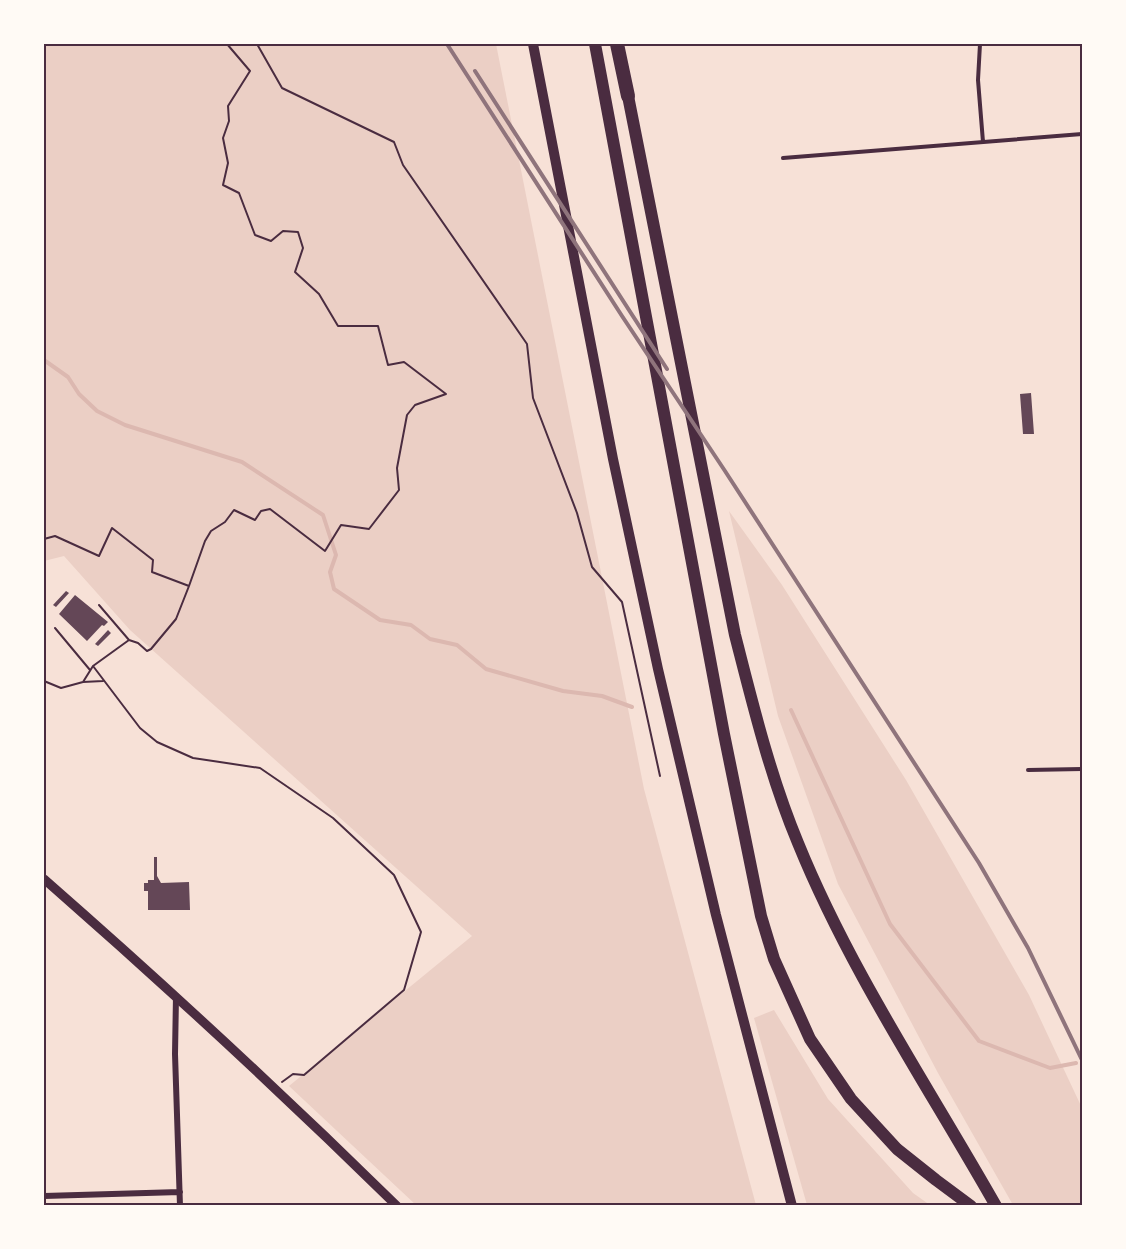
<svg xmlns="http://www.w3.org/2000/svg" width="1126" height="1249" font-family="'Fira Sans',sans-serif">
<style>
.green{fill:#ebcfc5}
.lines{fill:none;stroke-linecap:round;stroke-linejoin:round}
.stream{stroke:#dcb8b0;stroke-width:4}
.building{fill:#644757}
.path{stroke:#4a2c40;stroke-width:2}
.service{stroke:#4a2c40;stroke-width:4}
.minor{stroke:#4a2c40;stroke-width:6}
.tertiary{stroke:#4a2c40;stroke-width:9}
.secondary{stroke:#4a2c40;stroke-width:10}
.primary{stroke:#4a2c40;stroke-width:12}
.motorway{stroke:#4a2c40;stroke-width:14}
.rail{stroke:#8f747c;stroke-width:4}
.neatline{fill:none;stroke:#4a2c40;stroke-width:2}
</style>
<rect width="100%" height="100%" fill="#f7e1d7"/>
<path class="green" d="M44 44H496L644 789 756 1205H416L289 1086 472 936 130 630 64 556 44 561Z
M729 511 782 585 906 780 1029 995 1082 1108V1205H1013L938 1073 838 884 778 716Z
M774 1010 828 1099 913 1193 930 1205H807L754 1018Z"/>
<g class="lines">
<path class="stream" d="M44 345V348
M44 360 68 377 79 394 97 411 125 425 242 462 323 515 336 555 330 572 334 589 380 620 411 625 430 639 457 645 486 669 563 691 602 696 632 707
M791 710 890 924 979 1041 1050 1068 1076 1063"/>
</g>
<path class="building" d="M1031 393 1034 434H1023L1020 394Z
M66 591 69 593 56 607 53 605Z
M75 595 108 622 104 626 102 625 87 641 59 614Z
M108 630 111 633 98 646 95 644Z
M154 857H157V876L161 883 189 882 190 910H148V891H144V883H148V880H154Z"/>
<g class="lines">
<path class="path" d="M257 44 282 88 394 142 403 165 527 344 533 398 577 513 592 567 622 602 660 776
M44 539 55 536 99 556 112 528 153 560 152 572 189 586 176 619 151 649 147 651 138 643 129 640 93 666
M189 586 205 541 211 531 225 522 234 510 255 520 261 511 270 509 325 551 341 525 369 529 399 490 397 468 407 415 415 405 446 394 404 362 388 365 378 326H338L319 294 295 272 303 248 298 232 283 231 271 241 255 235 239 193 223 185 228 163 223 138 229 121 228 106 250 71 227 44
M99 605 129 640
M55 628 90 670
M44 681 61 688 83 682 103 681
M83 682 93 666 140 728 157 742 193 758 260 768 333 818 394 875 421 932 404 990 304 1075 293 1074 282 1082"/>
<path class="service" d="M980 44 978 80 983 142
M783 158 1082 134
M1028 770 1082 769"/>
<path class="minor" d="M176 996 175 1054 180 1206
M44 1196 180 1192"/>
<path class="tertiary" d="M44 879C165 985 282 1093 397 1206"/>
<path class="secondary" d="M533 44 613 459 658 669 716 915 792 1206"/>
<path class="primary" d="M595 44 724 734 761 916 774 959 810 1039 851 1099 897 1149 936 1180 971 1206
M628 96 735 635C753 705 770 776 798 843 850 971 928 1086 996 1206"/>
<path class="motorway" d="M617 44 628 96"/>
<path class="rail" d="M447 44 622 316 725 471 979 863 1028 948 1082 1060
M475 71 667 369"/>
</g>
<rect width="1126" height="1249" fill="none" stroke="#fffaf5" stroke-width="90"/>
<rect x="45" y="45" width="1036" height="1159" class="neatline"/>
</svg>
